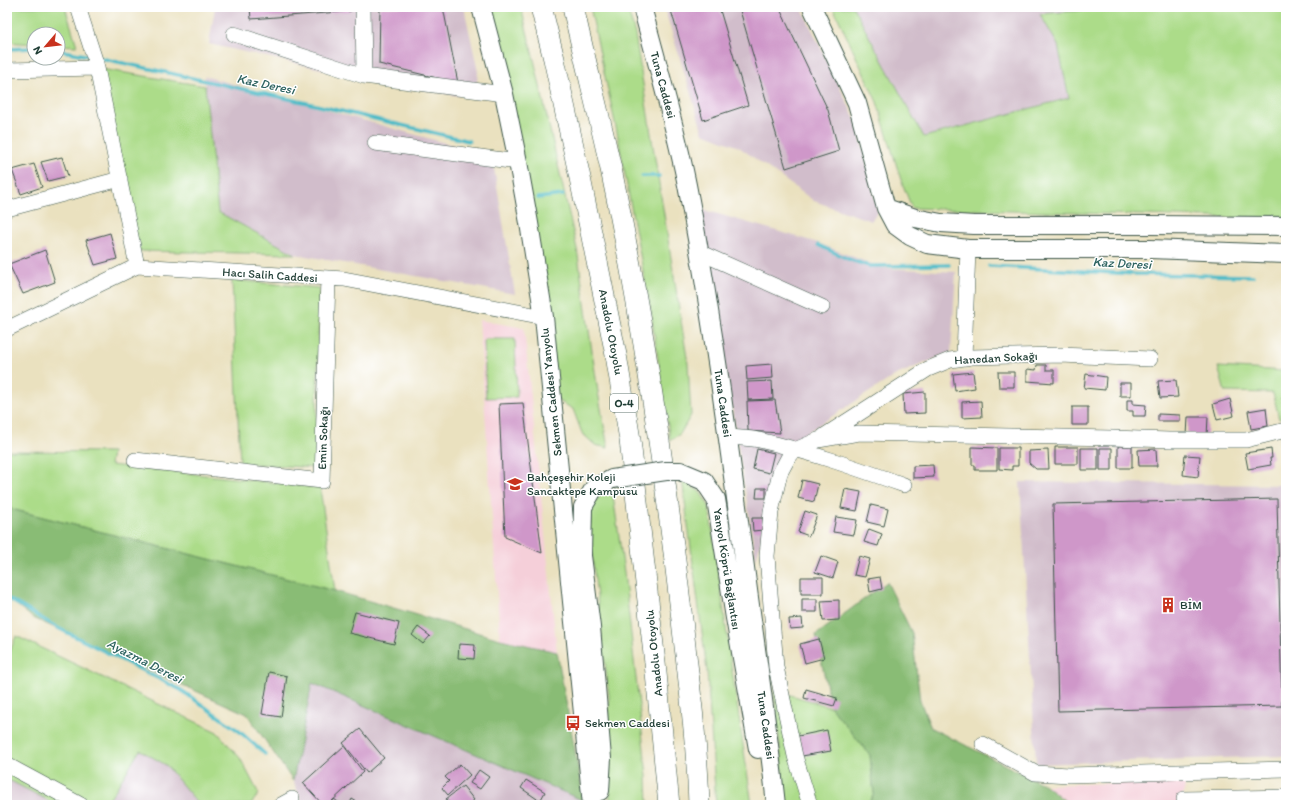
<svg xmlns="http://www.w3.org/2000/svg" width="1293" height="812" font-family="Itim,sans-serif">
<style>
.built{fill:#f5cfd9}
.industrial{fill:#d1bdcb}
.green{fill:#acdc89;stroke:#668c5e}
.forest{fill:#89bc75;stroke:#547c54}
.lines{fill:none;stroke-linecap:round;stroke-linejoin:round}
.stream{stroke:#4ebbc8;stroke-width:3.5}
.building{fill:#cf97c9}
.minor-casing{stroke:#3d5649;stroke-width:16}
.major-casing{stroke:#3d5649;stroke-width:20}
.highway-casing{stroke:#3d5649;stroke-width:22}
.minor{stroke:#fff;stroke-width:15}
.major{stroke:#fff;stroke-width:18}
.highway{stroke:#fff;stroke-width:21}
.major-bridge-casing{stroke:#3d5649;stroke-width:20;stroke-linecap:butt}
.major-bridge{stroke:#fff;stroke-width:18}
.labels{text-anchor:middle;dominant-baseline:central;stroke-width:3;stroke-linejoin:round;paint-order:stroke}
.shield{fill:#fff;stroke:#627771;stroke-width:1}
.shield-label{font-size:11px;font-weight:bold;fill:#1f3d34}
.street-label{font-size:12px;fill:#1f3d34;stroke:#fff}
.poi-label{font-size:12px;fill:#1f3d34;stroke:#fff;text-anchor:start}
.water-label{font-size:13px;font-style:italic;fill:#2d6360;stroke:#fff}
</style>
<rect width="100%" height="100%" fill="#fff"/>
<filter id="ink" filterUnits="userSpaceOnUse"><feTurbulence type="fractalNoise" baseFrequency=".025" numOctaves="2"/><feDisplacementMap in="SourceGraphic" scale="8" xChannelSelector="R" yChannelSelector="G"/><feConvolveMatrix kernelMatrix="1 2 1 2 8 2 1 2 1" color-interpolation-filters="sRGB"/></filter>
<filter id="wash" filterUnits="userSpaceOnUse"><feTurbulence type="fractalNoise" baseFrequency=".012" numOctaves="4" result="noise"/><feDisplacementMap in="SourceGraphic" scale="16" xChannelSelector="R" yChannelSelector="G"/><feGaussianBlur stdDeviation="0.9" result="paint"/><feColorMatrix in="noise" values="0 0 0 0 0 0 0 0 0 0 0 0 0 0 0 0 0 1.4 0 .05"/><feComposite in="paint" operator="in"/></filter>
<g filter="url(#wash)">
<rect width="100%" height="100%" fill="#eae1bf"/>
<path class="built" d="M479 320 524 328 557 652 500 639Z
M1186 781 1181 805H1070L1045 785Z"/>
<path class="industrial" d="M215 7H464L478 72 477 82 459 96 370 80 209 44Z
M664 7H801L857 123 878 212 871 221 814 201 739 147 703 133Z
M853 7H1121L1040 14 1058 44 1069 98 924 137Z
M204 76 492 156 515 294 295 254 218 212Z
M697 208 815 242 882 268 956 272 951 352 896 375 803 435 780 465 756 560 734 419Z
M1020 482 1286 485V756L1036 764Z
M312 682 584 801V805H303L293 781Z
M140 750 166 765 199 805H106Z
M7 779 57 805H7Z"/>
<path class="green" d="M7 7H65L77 46 58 45V34H34V44L7 42Z
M484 7H521L535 64 577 249 598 392 608 448 595 445 582 433 573 409 557 400Z
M590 7H627L635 34 688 364 691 415 680 434 670 440 651 313 617 132Z
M833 7H853L924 137 1069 98 1058 45 1040 14 1121 7H1286V218L1273 219 912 208 901 180 877 102Z
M101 69 205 86 218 212 295 254 135 251Z
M232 280 319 288 316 468 240 463Z
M484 339H515L517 397 486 398Z
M1218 367 1286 371V418L1279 419 1273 393 1225 392Z
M1286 435V485L1281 486 1280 436Z
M7 451 112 452 110 465 233 478 320 488 335 591 7 508Z
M682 479 700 492 709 506 732 670 752 805H716L707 671Z
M612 488 624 572 647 776 648 805H610L609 696 589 530 592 505 602 493Z
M16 636 217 732 240 758 259 794 250 805H199L166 765 140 750 106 805H57L7 779V659Z
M774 690 831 707 870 755 874 794 867 805H786Z"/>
<path class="forest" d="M7 508 335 591 500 639 557 652 584 801 312 683 293 781 247 714 33 618 7 597Z
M887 582 912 633 920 701 931 728 1045 785 1070 805H867L874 794 870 755 831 707 816 635Z"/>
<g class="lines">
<path class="stream" d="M7 49 34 48
M58 50 90 56
M100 58 303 102 469 141
M642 176H659
M538 198 563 195
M818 245 848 259 869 266 949 265
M989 266 1135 274 1253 276
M7 598 58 628 181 690 239 731 265 754"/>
</g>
<g id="blocks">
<path class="building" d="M250 7H351V11L251 19Z
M380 7H443L458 83 379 64Z
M670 7H719L748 105 703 120Z
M739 7H779L828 110 839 151 786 168Z
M62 157 68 176 48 181 41 162Z
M34 164 42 187 21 194 12 170Z
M110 233 117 259 95 265 86 240Z
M45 250 55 282 23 294 9 264Z
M772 364 773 378 747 380 746 366Z
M1037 365H1046V370H1054V383L1027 381V369L1036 370Z
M973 372 975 388 955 391 953 374Z
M998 372H1014V387H999Z
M1086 374 1106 377 1105 390 1084 388Z
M1176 380 1178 397 1160 398 1158 381Z
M772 381 773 399 748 400 747 382Z
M1120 383H1131V396H1120Z
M1286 391V410L1282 398 1285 397 1284 392Z
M925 392V413L904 414 903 394Z
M1230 399 1234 416 1217 420 1213 404Z
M775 400 780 433 748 431 747 401Z
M1127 400H1133V404L1146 405 1145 416H1133V411H1127Z
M981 401 982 417 962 418V402Z
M523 403 542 553 505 537 499 404Z
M1072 407H1088V425H1072Z
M1266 408 1268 426 1251 429 1248 411Z
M1158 414 1180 415V421H1158Z
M1188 417H1208L1207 436H1187Z
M1118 446H1132V468H1118Z
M972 447 997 448V470H975V465H972Z
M1055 447H1078V464H1055Z
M999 448H1018V466H1012V470L999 469Z
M1081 448H1098V470H1081Z
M1100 448H1112V470H1100Z
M757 449 774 453 769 473 753 469Z
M1156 449 1157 466H1139L1138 450Z
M1271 449 1272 458H1270L1271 465 1248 469 1245 453Z
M1048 450 1049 469H1036L1029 463V451Z
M1185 455 1200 456 1198 477 1183 475Z
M933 465 934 477 913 478V466Z
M802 480 818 484 814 502 798 498Z
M757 488H766V498H756Z
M845 489 861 492 857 511 841 508Z
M1277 499 1282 706 1058 711 1053 504Z
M871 505 888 509 884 526 867 522Z
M805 511 817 515 809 536 798 532Z
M836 517 857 520 854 535 833 532Z
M752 518H763V530L753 531Z
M869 529 882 534 878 546 864 542Z
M821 556 838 562 833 578 815 572Z
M859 556 870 559 865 577 854 575Z
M801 577H823V594H801Z
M880 577 882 589 870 592 868 579Z
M802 599H817V612H802Z
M839 600V620L823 621 821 601Z
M355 612 399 623 394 644 349 633Z
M802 618 803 628 790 629 789 619Z
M418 627 430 636 423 644 412 635Z
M819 639 824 658 805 663 800 644Z
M459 644 475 645 474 659 458 658Z
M269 672 287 676 281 717 262 714Z
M806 689 837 698 834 706 804 698Z
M360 729 384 758 367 773 343 743Z
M827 730 831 751 802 756 798 736Z
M344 746 363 772 328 805H323L303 783Z
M460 764 470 775 448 795 442 788 449 781 445 777Z
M479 770 489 777 480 789 470 783Z
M526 780 545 792 540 801 521 788Z
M463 786 474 800 468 805 465 804 464 805H451L446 799Z
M334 799 342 805H330Z
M352 799 362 805H349Z"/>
</g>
</g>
<g filter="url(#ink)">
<use href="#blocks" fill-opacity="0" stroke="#3d5649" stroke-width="1"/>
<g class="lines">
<defs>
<path id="minor" d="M78 7 96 63 97 68
M363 7 364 76
M234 34 364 76 504 94
M7 70 97 68 137 266
M375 143 518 162
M7 209 120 179
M699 252 822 307
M7 329 137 266 344 279 544 317
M964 358 968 249
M824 436 928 369 950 360 972 357 1061 355 1150 359
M728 437C738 438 749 438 759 440 808 451 856 468 904 485
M135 460 322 481 328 278
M983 744 1035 773 1069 775 1286 769
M7 765 81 805
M1184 799 1286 797
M281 805 292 799
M810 805 795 756 776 667 767 556 771 512 780 473 788 458 795 450 818 440 859 433 1113 438 1169 440H1246L1286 430"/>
<path id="major" d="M481 7 504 94 518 162 529 223 544 317 592 805
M642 7C658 66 675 125 687 185 712 314 729 444 746 575 756 652 768 728 776 805
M812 7 857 103 886 208 895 225 910 236 927 244 968 249H1150L1286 254
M886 208 915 218 941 223 974 225H1150L1286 226
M680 471 704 481 716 499 735 618 758 749
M600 791 602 758 591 627 582 556 583 507 594 488 612 479"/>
<path id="highway" d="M541 7 554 59 580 178 616 355 630 440 655 663 669 805
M573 7C585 61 599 115 611 169 642 315 664 463 681 611 688 675 697 740 699 805"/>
</defs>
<use href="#minor" class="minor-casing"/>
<use href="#major" class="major-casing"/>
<use href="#highway" class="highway-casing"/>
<use href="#minor" class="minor"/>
<use href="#major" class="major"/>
<use href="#highway" class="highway"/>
<defs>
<path id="major-bridge" d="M612 479 666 471H680"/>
</defs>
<use href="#major-bridge" class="major-bridge-casing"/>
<use href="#major-bridge" class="major-bridge"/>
</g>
</g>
<defs>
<symbol id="school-bare" viewBox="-9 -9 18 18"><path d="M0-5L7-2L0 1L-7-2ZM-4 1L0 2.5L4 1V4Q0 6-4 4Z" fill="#c8321e" stroke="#fff" stroke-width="2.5" paint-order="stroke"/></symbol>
<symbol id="building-bare" viewBox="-9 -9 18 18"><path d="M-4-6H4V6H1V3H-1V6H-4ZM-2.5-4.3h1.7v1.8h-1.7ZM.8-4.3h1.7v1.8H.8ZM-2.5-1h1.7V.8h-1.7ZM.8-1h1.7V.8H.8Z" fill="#c8321e" stroke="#fff" stroke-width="2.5" paint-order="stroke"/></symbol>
<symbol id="bus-bare" viewBox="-9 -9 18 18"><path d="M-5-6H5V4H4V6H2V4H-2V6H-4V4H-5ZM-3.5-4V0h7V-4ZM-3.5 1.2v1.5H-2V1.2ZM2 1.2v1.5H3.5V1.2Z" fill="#c8321e" stroke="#fff" stroke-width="2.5" paint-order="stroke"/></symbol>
</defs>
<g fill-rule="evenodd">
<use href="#school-bare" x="504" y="473" width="22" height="22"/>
<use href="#building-bare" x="1157" y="594" width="22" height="22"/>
<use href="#bus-bare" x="562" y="712" width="22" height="22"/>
</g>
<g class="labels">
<rect class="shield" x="610" y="394" width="28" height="18" rx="3"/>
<g class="shield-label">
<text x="624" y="403">O-4</text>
</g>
<g class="street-label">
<text transform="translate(663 85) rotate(75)">Tuna Caddesi</text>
<text transform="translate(270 275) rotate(4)">Hacı Salih Caddesi</text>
<text transform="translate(611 332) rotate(79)">Anadolu Otoyolu</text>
<text transform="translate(996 358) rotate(-3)">Hanedan Sokağı</text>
<text transform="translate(551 392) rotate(-96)">Sekmen Caddesi Yanyolu</text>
<text transform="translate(723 403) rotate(82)">Tuna Caddesi</text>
<text transform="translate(323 438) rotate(-88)">Emin Sokağı</text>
<text transform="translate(727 569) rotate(81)">Yanyol Köprü Bağlantısı</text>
<text transform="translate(654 653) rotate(-96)">Anadolu Otoyolu</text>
<text transform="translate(766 725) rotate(82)">Tuna Caddesi</text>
</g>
<g class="poi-label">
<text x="527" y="477">Bahçeşehir Koleji<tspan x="527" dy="14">Sancaktepe Kampüsü</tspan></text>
<text x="1180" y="605">BİM</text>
<text x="585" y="723">Sekmen Caddesi</text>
</g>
<g class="water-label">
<text transform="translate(266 84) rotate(12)">Kaz Deresi</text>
<text transform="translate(1122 263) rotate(3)">Kaz Deresi</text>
<text transform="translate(145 661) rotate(27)">Ayazma Deresi</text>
</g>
</g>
<rect width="1293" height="812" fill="none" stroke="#fff" stroke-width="24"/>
<g transform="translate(46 46) rotate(242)"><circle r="19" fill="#ffffff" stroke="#a5b1ae"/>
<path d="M0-3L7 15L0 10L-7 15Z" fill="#c8321e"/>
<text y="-6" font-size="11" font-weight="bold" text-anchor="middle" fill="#1f3d34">N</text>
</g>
</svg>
